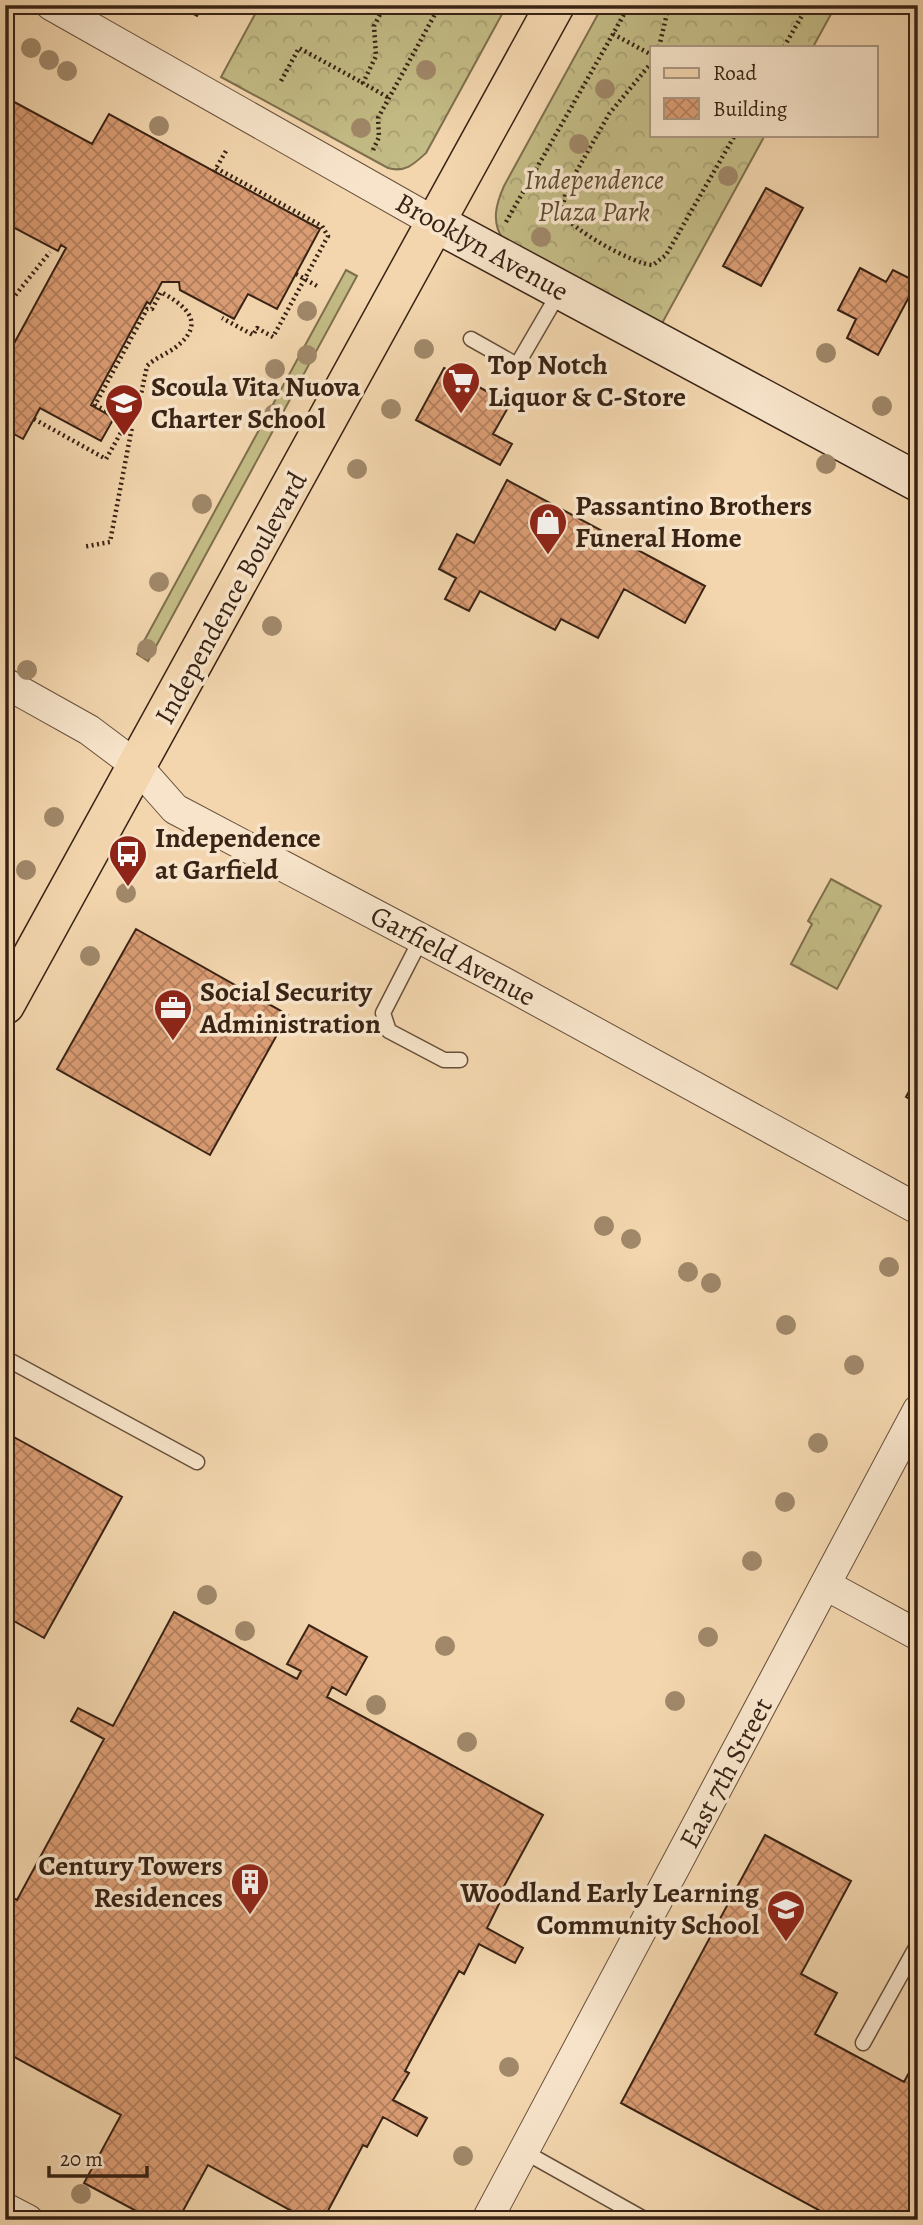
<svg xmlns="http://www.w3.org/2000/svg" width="923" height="2225" font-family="Alegreya,serif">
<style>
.grass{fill:#c3bb85;stroke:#7e6f4d;stroke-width:2}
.forest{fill:url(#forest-crowns);stroke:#7e6f4d;stroke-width:2}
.building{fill:url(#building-cross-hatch);stroke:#392315;stroke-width:2}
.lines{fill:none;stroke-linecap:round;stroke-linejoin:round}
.lane-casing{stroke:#68503b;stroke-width:17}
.street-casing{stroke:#68503b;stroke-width:32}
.secondary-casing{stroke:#392315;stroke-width:41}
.primary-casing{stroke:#392315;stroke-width:41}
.path{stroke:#392315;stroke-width:4.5;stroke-dasharray:2 3.5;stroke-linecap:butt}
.lane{stroke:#f7e4ca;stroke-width:14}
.street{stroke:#f7e4ca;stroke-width:30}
.secondary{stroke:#f7e4ca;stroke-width:38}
.primary{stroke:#f3d6ae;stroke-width:38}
.tree{fill:#a08869}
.labels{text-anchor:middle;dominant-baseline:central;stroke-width:7;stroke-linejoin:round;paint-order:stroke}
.park-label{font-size:28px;font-style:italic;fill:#5c4931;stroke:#f7e4ca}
.street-label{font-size:28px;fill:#392315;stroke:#f7e4ca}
.poi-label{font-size:28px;font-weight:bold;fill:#392315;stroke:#f7e4ca;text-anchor:start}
</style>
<defs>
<pattern id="forest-crowns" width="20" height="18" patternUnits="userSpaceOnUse" patternTransform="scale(1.75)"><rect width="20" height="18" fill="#c3bb85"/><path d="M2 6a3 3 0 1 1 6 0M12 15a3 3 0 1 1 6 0" fill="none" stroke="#a8a072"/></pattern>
<pattern id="building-cross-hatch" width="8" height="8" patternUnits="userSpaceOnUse" patternTransform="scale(1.75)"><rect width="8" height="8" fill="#db9d74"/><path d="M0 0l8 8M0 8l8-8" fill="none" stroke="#b3805e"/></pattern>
</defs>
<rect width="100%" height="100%" fill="#f3d6ae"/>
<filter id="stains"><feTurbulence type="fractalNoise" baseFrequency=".00286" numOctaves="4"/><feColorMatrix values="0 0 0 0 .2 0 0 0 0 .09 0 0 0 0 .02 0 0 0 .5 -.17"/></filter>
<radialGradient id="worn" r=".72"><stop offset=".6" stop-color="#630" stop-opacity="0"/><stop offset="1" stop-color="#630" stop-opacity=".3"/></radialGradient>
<path class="grass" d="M346 270 357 276 148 661 137 654Z"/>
<path class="forest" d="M260 5H507L426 153C414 164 405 173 388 168L221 77Z
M603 5H836L813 47H652V135H765L660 327 503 239C491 222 496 204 504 186Z
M831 879 881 906 837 989 791 964 812 924 808 921Z"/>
<path class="building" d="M177 5H203L197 16Z
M5 97 92 144 109 114 320 229 277 309 248 294 234 319 180 290 179 282H162L150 304 147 302 91 405 114 418 101 441 40 408 23 439 5 429V360L66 248 61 245 58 251 5 223Z
M766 188 803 208 761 286 723 266Z
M860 268 886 282 893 270 917 282 878 355 847 338 856 319 838 310Z
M444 368 510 404 493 434 512 444 500 465 416 420Z
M507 480 705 586 685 623 624 589 598 638 561 619 555 630 480 591 469 611 445 599 456 578 439 569 457 534 474 543Z
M136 929 288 1015 210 1155 57 1069Z
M918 1075V1104L906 1097Z
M12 1436 122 1497 44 1638 5 1616V1449Z
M174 1612 297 1679 301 1671 287 1664 309 1625 367 1657 346 1695 332 1687 327 1697 543 1815 497 1899 501 1900 487 1928 523 1948 515 1963 479 1944 464 1974 459 1971 405 2071 409 2073 393 2100 427 2118 417 2136 383 2117 367 2147 363 2145 323 2220H308L208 2165 178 2220H153L84 2183 121 2115 5 2052V1919L9 1913 5 1911V1894L17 1900 104 1739 71 1721 78 1708 113 1726Z
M765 1835 851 1881 801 1974 837 1993 815 2034 904 2082 918 2056V2220H837L621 2103Z"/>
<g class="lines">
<defs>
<path id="lane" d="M471 339 517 365 560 291
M421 939 383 1013 389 1031 444 1060H460
M5 1358 197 1462
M863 2043 918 1944
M523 2151 646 2220"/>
<path id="street" d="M51 5 436 223
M5 683 89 730 137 766 175 809 503 982 918 1209
M826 1585 918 1635
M5 2208 28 2220
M487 2220 918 1410"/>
<path id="secondary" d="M436 223 918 482"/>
<path id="primary" d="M5 1005 555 5"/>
</defs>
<use href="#lane" class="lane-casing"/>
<use href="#street" class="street-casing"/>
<use href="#secondary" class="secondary-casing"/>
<use href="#primary" class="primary-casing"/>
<path class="path" d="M385 5 374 26 376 56 363 83 389 98
M629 5 613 34 652 55
M659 47 669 5
M784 47 808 5
M652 62 609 114 566 190 562 211C567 228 635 265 653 265L666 255 735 135
M281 81 299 48 363 83
M373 150 379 137 378 118 440 5
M216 168 322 226 328 236 273 337 257 328 253 335 222 318
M214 172 226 151
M506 222 613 34
M296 274 317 286
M5 308 50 252
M34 419 106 459 127 422 95 405 147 309H152L161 292C184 305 208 322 176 347 167 354 155 358 147 366L140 399 127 422 132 427 110 542 83 547"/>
<use href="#lane" class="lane"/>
<use href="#street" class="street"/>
<use href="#secondary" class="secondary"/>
<use href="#primary" class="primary"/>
</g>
<g class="tree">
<circle cx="31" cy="48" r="10"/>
<circle cx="49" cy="60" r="10"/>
<circle cx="426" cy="70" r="10"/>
<circle cx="67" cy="71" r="10"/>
<circle cx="605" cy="89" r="10"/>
<circle cx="159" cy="126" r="10"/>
<circle cx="361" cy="128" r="10"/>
<circle cx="579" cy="144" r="10"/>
<circle cx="728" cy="176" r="10"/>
<circle cx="541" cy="237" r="10"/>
<circle cx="307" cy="311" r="10"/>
<circle cx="424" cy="349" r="10"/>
<circle cx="826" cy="353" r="10"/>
<circle cx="307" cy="355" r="10"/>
<circle cx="275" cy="369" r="10"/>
<circle cx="882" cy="406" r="10"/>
<circle cx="391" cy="409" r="10"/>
<circle cx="274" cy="414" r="10"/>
<circle cx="826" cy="464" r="10"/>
<circle cx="357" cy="469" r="10"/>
<circle cx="202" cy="504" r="10"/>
<circle cx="159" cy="582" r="10"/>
<circle cx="272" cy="626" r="10"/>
<circle cx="147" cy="649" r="10"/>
<circle cx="27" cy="670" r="10"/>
<circle cx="54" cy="817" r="10"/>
<circle cx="26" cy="870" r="10"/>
<circle cx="126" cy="893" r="10"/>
<circle cx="90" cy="956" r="10"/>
<circle cx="604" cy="1226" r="10"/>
<circle cx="631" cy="1239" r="10"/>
<circle cx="889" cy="1267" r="10"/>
<circle cx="688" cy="1272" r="10"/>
<circle cx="711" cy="1283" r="10"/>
<circle cx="786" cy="1325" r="10"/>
<circle cx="854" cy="1365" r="10"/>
<circle cx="818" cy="1443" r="10"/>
<circle cx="785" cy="1502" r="10"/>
<circle cx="752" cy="1561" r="10"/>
<circle cx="207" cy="1595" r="10"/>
<circle cx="245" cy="1631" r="10"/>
<circle cx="708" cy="1637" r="10"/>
<circle cx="445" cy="1646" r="10"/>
<circle cx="675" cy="1701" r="10"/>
<circle cx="376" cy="1705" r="10"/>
<circle cx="467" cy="1742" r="10"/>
<circle cx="509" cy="2067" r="10"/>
<circle cx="463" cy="2156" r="10"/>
<circle cx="81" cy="2194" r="10"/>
</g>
<defs>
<symbol id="supermarket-pin" viewBox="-11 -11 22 30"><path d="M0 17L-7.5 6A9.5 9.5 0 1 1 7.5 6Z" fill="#8f2418" stroke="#f7e4ca"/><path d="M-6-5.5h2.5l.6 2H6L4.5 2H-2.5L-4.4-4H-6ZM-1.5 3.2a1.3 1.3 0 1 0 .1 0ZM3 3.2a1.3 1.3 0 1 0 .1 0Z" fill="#fff"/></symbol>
<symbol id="school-pin" viewBox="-11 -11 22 30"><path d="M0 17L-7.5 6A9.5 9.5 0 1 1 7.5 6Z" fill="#8f2418" stroke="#f7e4ca"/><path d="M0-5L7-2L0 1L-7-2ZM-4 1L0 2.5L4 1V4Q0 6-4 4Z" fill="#fff"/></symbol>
<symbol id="shop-pin" viewBox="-11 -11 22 30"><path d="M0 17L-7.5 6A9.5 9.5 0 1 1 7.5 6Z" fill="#8f2418" stroke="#f7e4ca"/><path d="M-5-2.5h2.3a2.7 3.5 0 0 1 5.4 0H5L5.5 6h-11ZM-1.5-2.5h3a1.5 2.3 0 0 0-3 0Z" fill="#fff"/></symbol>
<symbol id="bus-pin" viewBox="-11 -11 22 30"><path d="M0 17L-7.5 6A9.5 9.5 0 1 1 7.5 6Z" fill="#8f2418" stroke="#f7e4ca"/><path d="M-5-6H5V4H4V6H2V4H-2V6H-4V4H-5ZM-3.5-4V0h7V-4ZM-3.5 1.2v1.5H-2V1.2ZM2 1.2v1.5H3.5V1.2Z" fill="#fff"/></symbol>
<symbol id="office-pin" viewBox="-11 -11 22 30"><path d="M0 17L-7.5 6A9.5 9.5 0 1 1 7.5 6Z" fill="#8f2418" stroke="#f7e4ca"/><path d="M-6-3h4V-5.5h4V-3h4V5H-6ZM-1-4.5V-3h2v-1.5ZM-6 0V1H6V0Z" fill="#fff"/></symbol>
<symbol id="building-pin" viewBox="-11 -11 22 30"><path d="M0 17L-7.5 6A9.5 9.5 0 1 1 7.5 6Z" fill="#8f2418" stroke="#f7e4ca"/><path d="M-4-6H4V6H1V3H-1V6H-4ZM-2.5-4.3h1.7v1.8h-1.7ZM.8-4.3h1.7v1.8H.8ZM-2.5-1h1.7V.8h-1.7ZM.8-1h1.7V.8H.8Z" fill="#fff"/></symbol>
</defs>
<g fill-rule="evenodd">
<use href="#supermarket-pin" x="439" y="359" width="44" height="60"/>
<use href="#school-pin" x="102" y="381" width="44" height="60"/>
<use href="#shop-pin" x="526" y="500" width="44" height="60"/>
<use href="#bus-pin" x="106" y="832" width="44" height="60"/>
<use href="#office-pin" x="151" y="986" width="44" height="60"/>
<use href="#building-pin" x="228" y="1860" width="44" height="60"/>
<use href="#school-pin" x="764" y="1887" width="44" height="60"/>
</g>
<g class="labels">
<g class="park-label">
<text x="594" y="180">Independence<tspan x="594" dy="32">Plaza Park</tspan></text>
</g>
<g class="street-label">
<text transform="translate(482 247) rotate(29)">Brooklyn Avenue</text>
<text transform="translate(231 598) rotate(-61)">Independence Boulevard</text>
<text transform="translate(453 956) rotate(28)">Garfield Avenue</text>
<text transform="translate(726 1773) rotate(-62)">East 7th Street</text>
</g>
<g class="poi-label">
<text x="488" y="365">Top Notch<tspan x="488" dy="32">Liquor &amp; C-Store</tspan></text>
<text x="151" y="387">Scoula Vita Nuova<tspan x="151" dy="32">Charter School</tspan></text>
<text x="575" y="506">Passantino Brothers<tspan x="575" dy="32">Funeral Home</tspan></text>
<text x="155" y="838">Independence<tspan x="155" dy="32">at Garfield</tspan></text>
<text x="200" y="992">Social Security<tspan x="200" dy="32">Administration</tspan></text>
<text x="223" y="1866" text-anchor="end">Century Towers<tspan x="223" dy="32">Residences</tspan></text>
<text x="759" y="1893" text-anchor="end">Woodland Early Learning<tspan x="759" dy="32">Community School</tspan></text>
</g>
</g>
<rect width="923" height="2225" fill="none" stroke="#f3d6ae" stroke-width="28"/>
<rect x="7" y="7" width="909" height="2211" fill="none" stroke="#392315" stroke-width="3.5"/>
<rect x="14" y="14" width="895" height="2197" fill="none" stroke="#392315" stroke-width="2"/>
<rect x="650" y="46" width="228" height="91" fill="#f7e4ca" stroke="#ab9782" stroke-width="2"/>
<rect x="664" y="68" width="35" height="10" fill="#f3d6ae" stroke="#ab9782" stroke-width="2"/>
<text x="713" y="80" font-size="21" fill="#392315">Road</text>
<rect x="664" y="98" width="35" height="21" fill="url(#building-cross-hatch)" stroke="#ab9782" stroke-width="2"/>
<text x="713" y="116" font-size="21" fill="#392315">Building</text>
<path d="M49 2166v10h98v-10" fill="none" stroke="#392315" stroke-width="3.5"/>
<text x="60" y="2166" font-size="21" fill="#392315" stroke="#f7e4ca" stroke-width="5" paint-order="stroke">20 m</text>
<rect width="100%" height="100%" filter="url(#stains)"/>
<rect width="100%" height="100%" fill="url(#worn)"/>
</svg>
